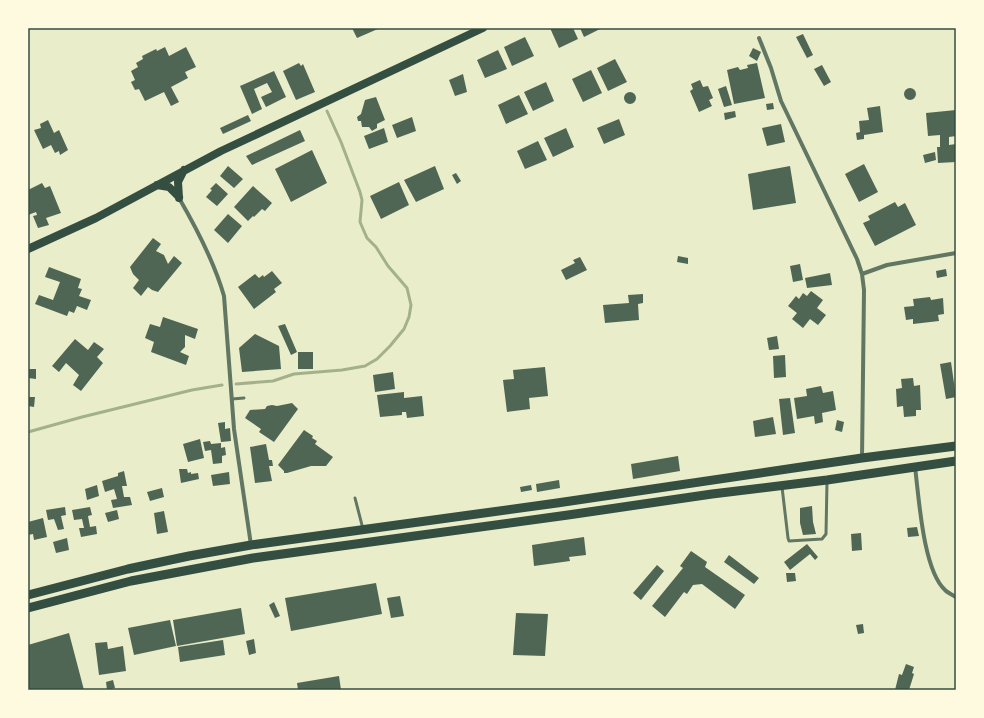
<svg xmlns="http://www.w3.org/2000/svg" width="984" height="718" font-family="'Titillium Web',sans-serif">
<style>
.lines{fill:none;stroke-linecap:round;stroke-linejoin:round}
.stream{stroke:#a3b18a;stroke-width:3}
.building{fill:#4f6655}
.service{stroke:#617663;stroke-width:3}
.minor{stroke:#617663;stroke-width:4}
.secondary{stroke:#344e41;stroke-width:8}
.primary{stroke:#344e41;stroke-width:9}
.neatline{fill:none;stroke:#344e41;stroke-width:1.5}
</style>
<rect width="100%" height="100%" fill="#e9edc9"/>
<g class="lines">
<path class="stream" d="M236 384 273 381 294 374 342 370 365 366 377 359 390 346 404 329 409 317 411 305 407 288 388 266 376 247 367 238 360 222 362 200 360 192 341 142 327 111
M28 432 82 417 192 390 222 385"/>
</g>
<path class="building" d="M352 28H380L357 38Z
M550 28H573L578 39 559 48Z
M580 28H602L584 37Z
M803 34 813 55 807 58 796 37Z
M525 37 534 56 512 66 504 47Z
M165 47 169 56 186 47 196 67 185 72 188 78 171 87 179 102 171 106 164 92 145 101 139 89 135 90 131 82 135 80 131 71 138 67 136 63 143 59 142 56 156 49 157 51Z
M753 48 761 52 757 61 749 56Z
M498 50 507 69 485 78 477 60Z
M615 59 627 82 608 91 597 68Z
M299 63 301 66 303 64 315 92 296 100 283 71Z
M757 63 765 98 734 104 727 70 738 67 740 70 748 68 747 65Z
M822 65 831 82 824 86 814 69Z
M591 70 602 93 583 102 572 79Z
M274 71 286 97 266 107 261 97 272 92 267 83 254 89 262 109 252 114 240 86Z
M463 74 467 92 455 96 449 80Z
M700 80 703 87 708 86 713 98 709 100 712 106 699 112 690 91 693 89 691 84Z
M546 82 554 101 533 111 524 92Z
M726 86 732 105 724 107 718 89Z
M904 94a6 6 0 1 1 12 0a6 6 0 1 1-12 0Z
M624 98a6 6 0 1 1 12 0a6 6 0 1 1-12 0Z
M519 95 528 114 506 124 498 105Z
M376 97 385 120 377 124V128L372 131 369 127H362L361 121H358L357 117 361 114 365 100Z
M773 103 774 109 767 110 766 104Z
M880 106 883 132 864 135V139L857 140 856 133 860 132 859 121 869 120 867 108Z
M956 110V136L949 137V145L956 144V162L938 163 937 147H940V135L928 136 926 113Z
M735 111 736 117 725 120 724 113Z
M248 115 251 121 223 134 220 128Z
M412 117 416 131 397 138 392 125Z
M619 119 625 135 604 144 597 128Z
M48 120 54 133 59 130 68 150 60 155 59 151 55 153 51 145 43 149 34 130 41 128 40 124Z
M781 124 785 142 767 146 762 128Z
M384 128 388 142 369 149 364 136Z
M566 128 574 147 553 157 544 138Z
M300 130 305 141 252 165 246 156Z
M538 141 547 160 525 169 517 151Z
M312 150 327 183 291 202 275 169Z
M935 152 936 160 925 163 923 155Z
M864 164 878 192 859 202 845 174Z
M228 166 243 179 234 188 220 176Z
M435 166 444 189 416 202 404 180Z
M790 166 796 203 753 210 748 174Z
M456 173 461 181 457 184 452 175Z
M399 182 409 205 381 219 370 196Z
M42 183 45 188 50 186 61 213 46 218 49 225 38 228 33 216 37 215 36 212 28 215V190Z
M216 183 228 194 217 206 206 197 212 190 210 189Z
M253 186 272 203 265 211 262 209 254 217 253 216 248 221 234 207Z
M895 202 898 207 905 203 916 225 875 246 863 223 870 220 868 216Z
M228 214 242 226 228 243 214 230Z
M153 238 161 244 156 251 164 255 168 264 174 256 182 263 158 292 152 290 148 287 141 296 133 288 139 280 133 274 130 267Z
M678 256 688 258V264L677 262Z
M580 257 587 270 566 280 561 270 575 263 573 260Z
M800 264 803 280 793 282 790 266Z
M49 267 81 279 78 288 82 289 79 296 91 300 87 310 77 306 74 313 69 311 67 316 35 304 39 295 53 300 60 282 45 277Z
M946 269 947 276 937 278 936 271Z
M272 271 282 283 274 289 276 292 254 309 238 287 255 274 259 278 263 275 264 277Z
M830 273 832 285 807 288 805 278Z
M811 291 823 300 817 308 826 315 818 325 810 319 803 328 792 319 797 313 788 306 796 296 799 299 803 293 807 296Z
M643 294V303L638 304 639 320 605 323 603 305 629 303 628 295Z
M930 297 931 300 943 298 944 314 938 315 939 321 913 324V319L906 320 904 307 914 306 913 299Z
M163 317 198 329 195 339 185 335V347L180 352 189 356 186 365 151 352 154 342 145 338 150 324 160 327Z
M285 324 297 352 291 355 278 326Z
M255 334 279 346 281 369 242 372 239 348Z
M777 336 779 349 769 350 767 338Z
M75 339 88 350 94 342 104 349 97 357 103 363 81 391 73 385 79 375 66 363 59 372 52 366Z
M298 352H313V369H298Z
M785 355 786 377 774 378 773 356Z
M951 362 956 397 946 399 940 364Z
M545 367 548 396 529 398 530 409 507 412 503 380 514 379 513 370Z
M28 369H36V379L28 378Z
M393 372 395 389 375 392 373 375Z
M913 378 914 386 920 385 921 410H916V416L904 417 903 406 897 407 896 389 902 388 901 379Z
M821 386 823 393 833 391 836 410 822 413 823 422 815 424 814 416 797 419 794 398 807 396 806 389Z
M404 392V398L422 396 424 416 407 418 406 412H402V415L380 417 377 395Z
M28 397H35L34 407 28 406Z
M790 398 795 433 783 435 779 399Z
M292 403 298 409 274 442 259 432 261 429 245 418 250 410 265 409 267 406 272 405 277 406Z
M773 417 776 434 755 437 753 421Z
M837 420 844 422 842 432 835 430Z
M225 422V429L230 428 231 441 221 442 218 423Z
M304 430 313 436 312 438 317 441 315 444 333 457 326 466H311L287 473H284V471L278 465Z
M200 439 204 458 188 462 183 444Z
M210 441 211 444 221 443V448L225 447 226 455 222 456V463L213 464 211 450 205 451 203 442Z
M266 444 269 460H272L273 466H269L272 481 255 483 250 447Z
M678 456 680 471 633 479 631 464Z
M179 469H187L188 473 191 472V474L198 473 199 479 181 483Z
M124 471 127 486H122L124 497H130L132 505 113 508 111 500 117 499 114 489 105 492 102 481 118 476V473Z
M229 472 230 484 213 486 211 475Z
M559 480 560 488 537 492 536 484Z
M97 485 99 496 87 500 85 489Z
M531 485 532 490 521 492 520 487Z
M162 488 164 497 150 501 147 492Z
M812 506 813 522 816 534 803 535 800 523V508Z
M65 507 66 515 61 516 64 529 58 530 54 519 48 520 46 510Z
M90 507 92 515 88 516 90 527 96 526 97 534 81 537 79 528H84L82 519 74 520 72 510Z
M117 510 119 519 108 522 105 513Z
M164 511 168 532 157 534 154 513Z
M43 518 47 537 34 540 33 534 28 535V522Z
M917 527 919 536 908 537 907 528Z
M861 533 862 550 852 551 851 534Z
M584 537 586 555 569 557 570 561 534 566 532 545Z
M67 538 69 550 56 553 53 542Z
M807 544 818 557 815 560 810 554 790 570 784 562Z
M691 551 707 562 705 567 745 595 735 609 702 584 693 585 687 594 684 592 665 617 652 606 683 568 680 566Z
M729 555 759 578 754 584 724 562Z
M657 565 664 571 641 600 633 593Z
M786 573H795L796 581 787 582Z
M376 583 382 614 291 631 285 598Z
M400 596 404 616 391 618 387 598Z
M274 602 280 616 275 618 269 605Z
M241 608 245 634 177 646 173 620Z
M516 613 548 614 545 656 513 655Z
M170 620 176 646 134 655 128 628Z
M863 624 864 633 858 634 856 625Z
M69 633 84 690H28V645Z
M254 639 256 653 249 655 246 641Z
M223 640 225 655 180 662 178 647Z
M107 642 108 649 123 646 126 671 99 675 95 643Z
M906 664 914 667 912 673 914 674 909 690H895L899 674 902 675Z
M339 676 341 690H298L297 683Z
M113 680 115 688 107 690 106 682Z"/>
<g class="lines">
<path class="service" d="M232 399 244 398
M782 487 788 538 789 541 822 539 826 534 827 482
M355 498 363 529"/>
<path class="minor" d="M759 38 771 68 781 101 857 259 862 274 864 290 862 458
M179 198C197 229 214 261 224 296L234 429 251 545
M862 274 887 265 956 253
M915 467C919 498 923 570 945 590 948 593 953 595 956 597"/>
<path class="secondary" d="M157 185 169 187 179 197
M179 198 178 182 184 170
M28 249 96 218 221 151 483 28"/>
<path class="primary" d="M28 595 128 569 189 556 251 545 557 503 862 458 956 446
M28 608 131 581 253 558 568 515 712 494 827 480 956 461"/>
</g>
<rect width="984" height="718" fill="none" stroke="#fefae0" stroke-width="58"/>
<rect x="29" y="29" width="926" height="660" class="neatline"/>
</svg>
